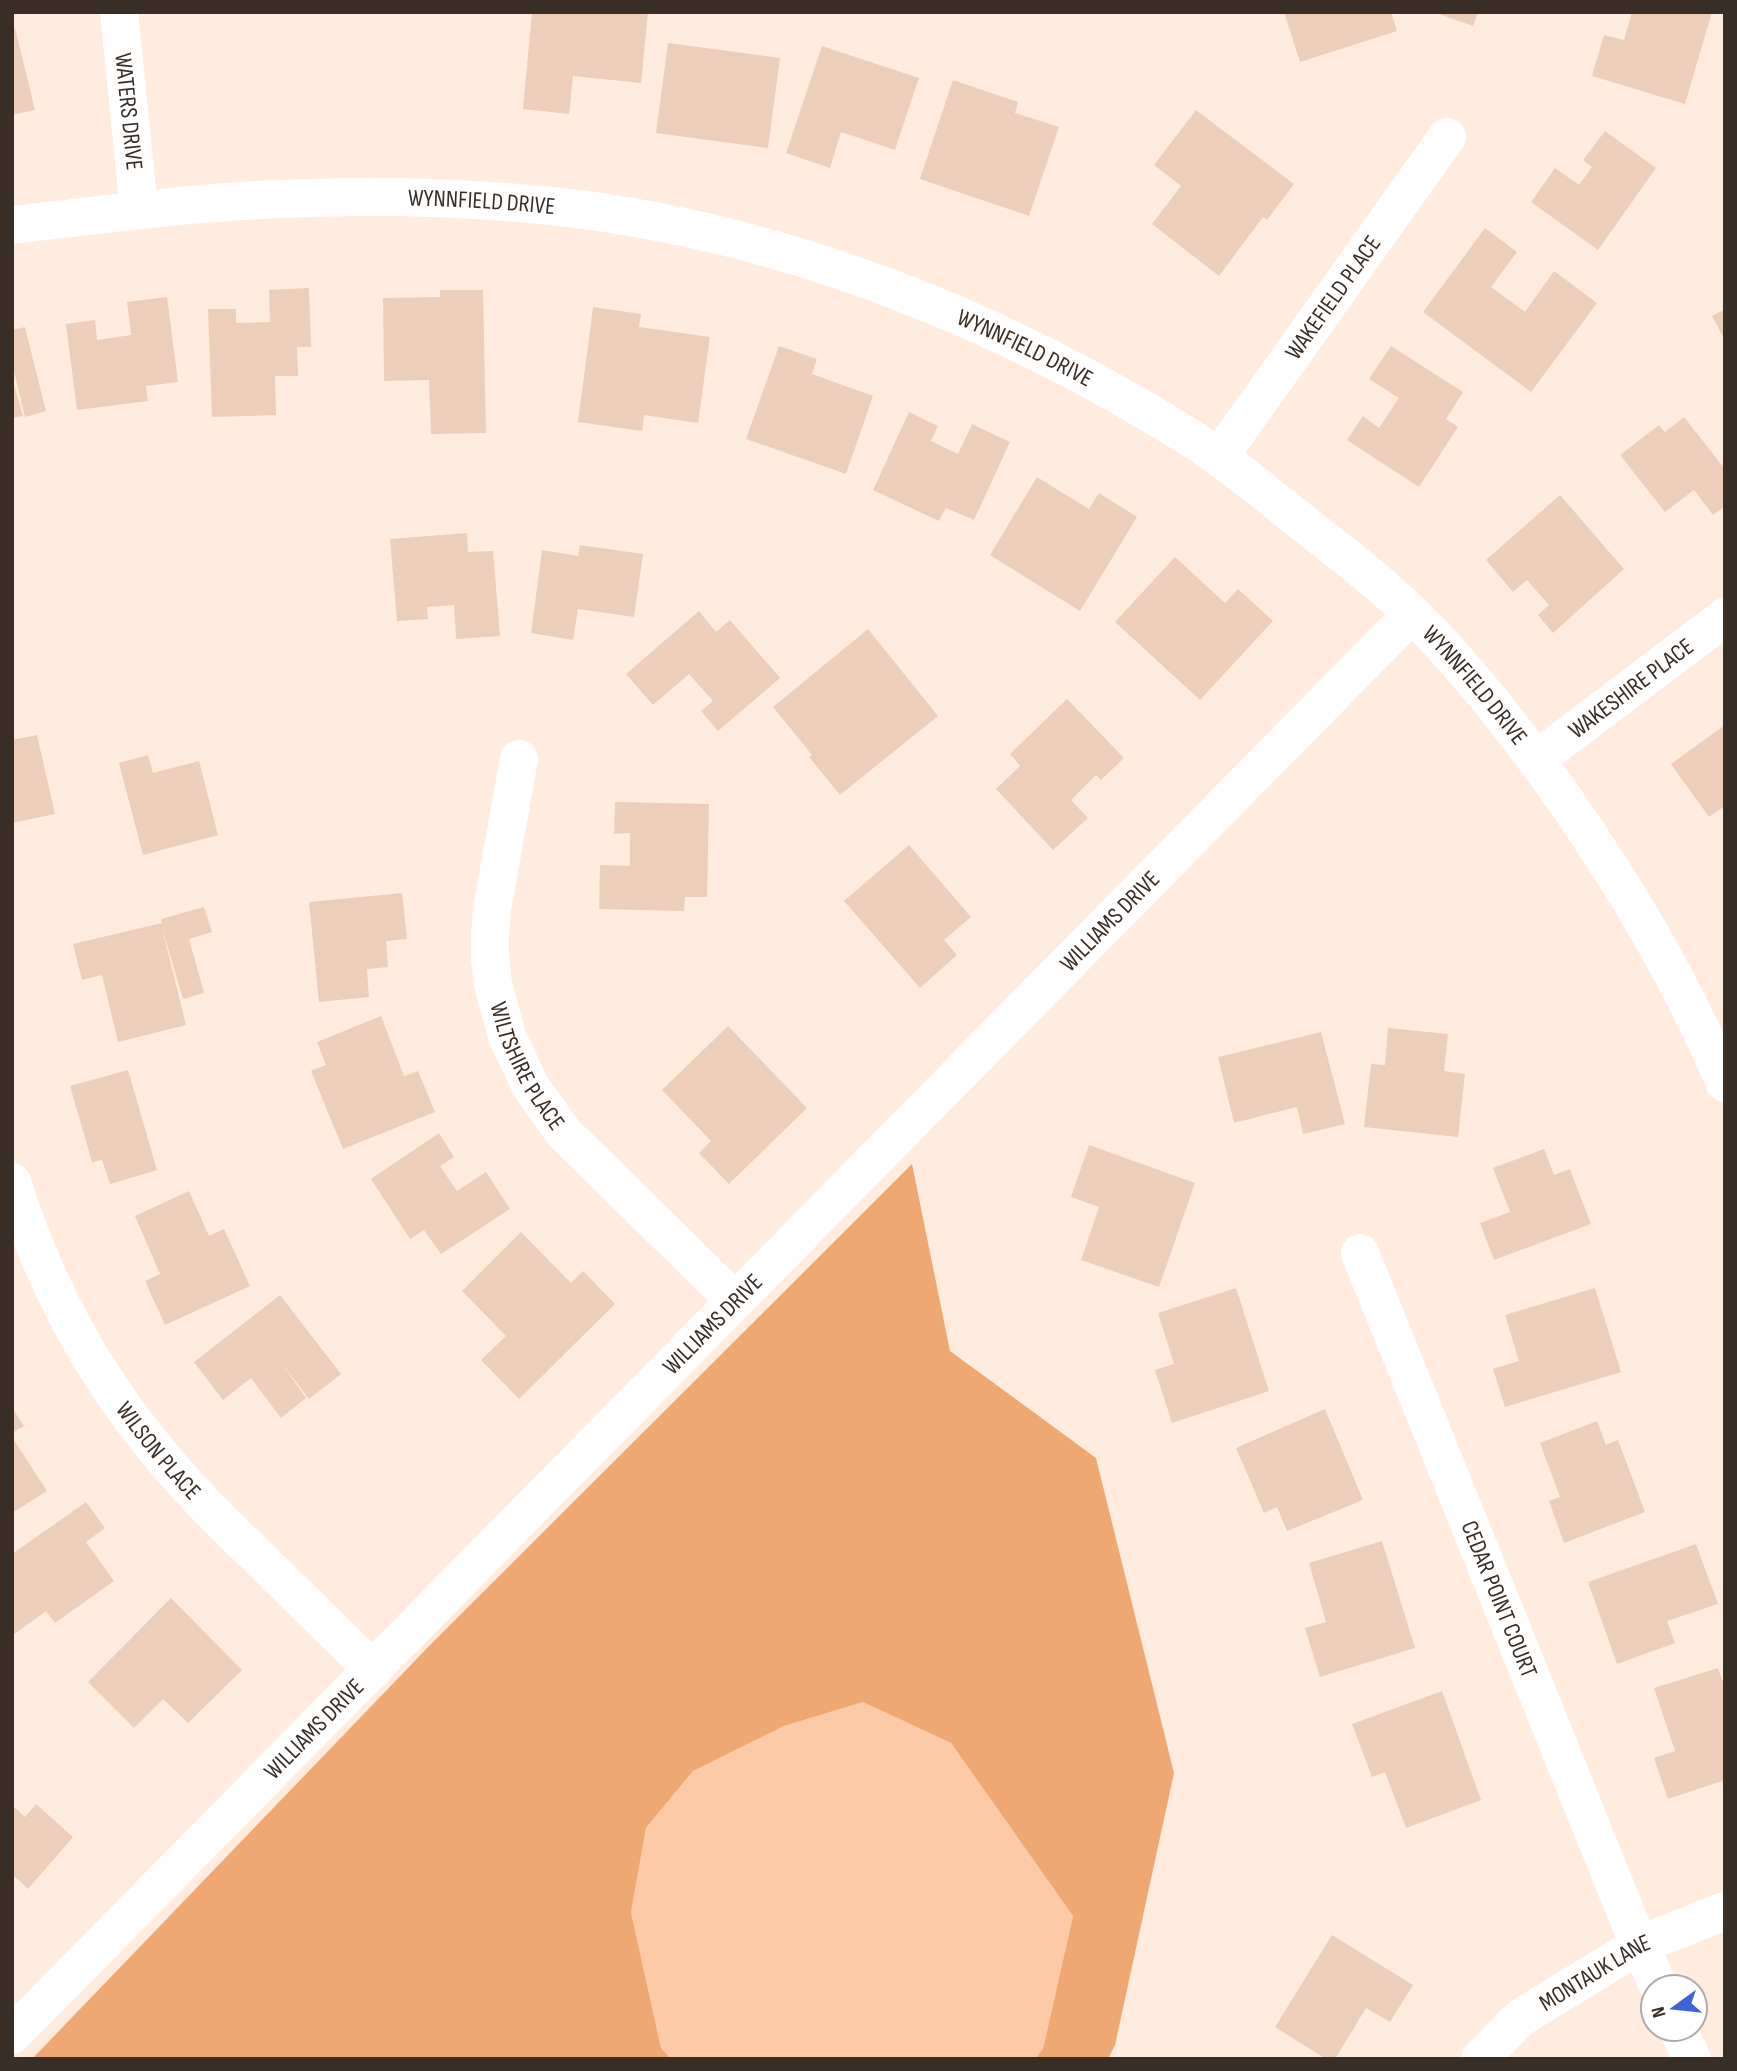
<svg xmlns="http://www.w3.org/2000/svg" width="1737" height="2071" font-family="'Sofia Sans Condensed',sans-serif">
<style>
.green{fill:#fdcaa7}
.forest{fill:#f0a873}
.building{fill:#edceba}
.lines{fill:none;stroke-linecap:round;stroke-linejoin:round}
.minor{stroke:#fff;stroke-width:38}
.labels{text-anchor:middle;dominant-baseline:central;stroke-width:7;stroke-linejoin:round;paint-order:stroke}
.street-label{font-size:24px;fill:#392e26;stroke:#fff}
</style>
<rect width="100%" height="100%" fill="#ffecdf"/>
<path class="green" d="M863 1702 951 1743 1073 1916 1043 2049 1035 2059H671L661 2048 631 1912 646 1828 693 1771 784 1726Z"/>
<path class="forest" d="M912 1164 950 1351 1096 1458 1174 1773 1115 2045 1108 2059H1035L1043 2049 1073 1916 951 1743 863 1702 784 1726 693 1771 646 1828 631 1912 661 2048 671 2059H32L431 1644Z"/>
<path class="building" d="M532 12H648L641 83 573 76 569 114 523 109Z
M1284 12H1391L1397 31 1300 62Z
M1433 12H1478L1473 26Z
M1632 12H1712L1685 104 1592 76 1604 35 1624 40Z
M15 28 35 110 12 115V29Z
M668 43 780 58 768 148 656 133Z
M822 46 919 78 895 150 841 132 830 168 786 153Z
M953 80 1018 102 1015 113 1059 127 1029 216 920 179Z
M1196 110 1294 184 1267 220 1263 217 1219 276 1152 224 1181 186 1154 165Z
M1605 131 1656 168 1598 250 1531 202 1555 168 1579 185 1592 167 1583 160Z
M1485 228 1517 252 1491 287 1525 312 1554 271 1597 303 1531 392 1423 312Z
M309 288 311 347H297L298 376H275L276 415 212 417 208 309H236V323L270 322 269 290Z
M440 290H483L486 433 431 434 429 380 384 381 383 298 440 297Z
M167 297 178 382 146 386 148 401 77 410 66 324 95 320 97 340 131 335 127 302Z
M593 307 641 314 639 327 710 337 698 423 644 415 642 431 578 422Z
M1725 309V340L1712 316Z
M25 327 46 411 25 417 12 363V330Z
M779 346 817 359 812 374 873 396 846 474 746 439Z
M1391 346 1463 392 1446 419 1458 427 1419 487 1347 440 1363 416 1379 428 1399 398 1369 379Z
M12 377 23 416 12 418Z
M909 412 938 426 931 441 958 454 972 424 1010 442 974 520 946 508 939 521 873 490Z
M1684 417 1725 469V506L1713 515 1694 490 1665 512 1620 455 1659 425 1665 432Z
M1037 477 1089 509 1099 493 1137 517 1080 611 990 555Z
M1560 495 1624 569 1553 633 1538 615 1549 605 1527 580 1513 592 1486 560Z
M467 533 468 552 493 551 500 636 456 639 454 605 427 607 428 619 397 621 390 539Z
M580 545 643 554 634 617 578 609 573 640 531 633 542 550 578 556Z
M1175 557 1225 603 1238 589 1273 621 1200 700 1115 622Z
M699 611 716 632 730 620 780 678 718 731 701 711 713 701 689 674 653 705 626 674Z
M868 629 938 716 840 795 809 757 812 755 773 707Z
M1067 699 1124 758 1101 780 1096 775 1071 800 1088 818 1053 850 996 789 1020 766 1010 754Z
M1725 725V806L1709 817 1671 764Z
M37 735 55 814 12 823V740Z
M148 755 153 773 199 761 218 835 143 855 119 763Z
M615 802 709 804 707 897H685L684 911 599 909 600 865 630 866V833L614 834Z
M909 845 971 917 944 940 957 955 920 988 844 901Z
M402 893 407 939 386 941 388 967 367 969 369 997 319 1002 309 902Z
M204 907 212 932 189 939 204 993 183 999 162 928 186 1025 118 1042 102 975 82 980 73 944 162 923 161 919Z
M381 1016 404 1076 418 1071 435 1112 343 1149 311 1071 326 1065 317 1042Z
M728 1026 807 1108 729 1184 699 1153 711 1141 662 1090Z
M1388 1028 1448 1034 1444 1071 1465 1074 1458 1137 1364 1127 1371 1064 1385 1065Z
M1321 1032 1345 1124 1303 1134 1297 1107 1234 1123 1218 1057Z
M128 1070 157 1170 110 1184 102 1160 92 1162 70 1086Z
M439 1133 454 1157 440 1166 457 1191 486 1172 510 1209 441 1254 424 1230 410 1239 371 1179Z
M1089 1145 1195 1183 1159 1287 1081 1260 1099 1207 1071 1197Z
M1544 1149 1554 1175 1570 1169 1591 1224 1494 1260 1480 1223 1510 1212 1493 1168Z
M189 1191 209 1236 224 1229 250 1286 165 1325 145 1281 160 1274 135 1216Z
M521 1232 571 1283 583 1271 615 1304 519 1399 481 1360 506 1336 462 1291Z
M1236 1288 1269 1391 1172 1423 1155 1370 1174 1364 1158 1313Z
M1595 1288 1621 1372 1505 1407 1493 1369 1519 1361 1505 1315Z
M280 1295 341 1374 309 1399 280 1361 306 1398 281 1418 251 1378 223 1400 194 1362Z
M12 1408 24 1426 12 1433Z
M1325 1409 1363 1500 1287 1531 1277 1507 1264 1513 1236 1448Z
M1597 1421 1606 1445 1618 1440 1645 1512 1564 1543 1549 1501 1560 1497 1540 1443Z
M12 1437 47 1491 12 1513Z
M86 1502 105 1528 86 1542 114 1581 55 1623 46 1611 13 1635 12 1554Z
M1382 1541 1415 1648 1320 1677 1305 1628 1326 1622 1309 1563Z
M1696 1544 1718 1604 1667 1621 1675 1643 1617 1664 1588 1582Z
M171 1598 242 1670 188 1723 163 1699 134 1728 88 1682Z
M1718 1668 1725 1688V1780L1668 1799 1654 1758 1675 1751 1654 1688Z
M1442 1691 1481 1800 1406 1828 1385 1772 1372 1777 1352 1724Z
M36 1804 73 1837 28 1889 12 1874V1805L25 1817Z
M1332 1935 1413 1985 1390 2022 1366 2008 1335 2059H1326L1275 2027Z"/>
<g class="lines">
<g class="minor">
<path id="s1" d="M119 12 139 210"/>
<path id="s2" d="M12 225C102 215 192 202 282 199 372 195 463 197 553 206 756 228 956 301 1132 403 1162 420 1192 438 1220 458 1248 478 1275 501 1302 522 1340 552 1380 582 1414 616 1469 670 1516 731 1560 793 1625 886 1680 978 1725 1083"/>
<path id="s3" d="M1219 457 1447 137"/>
<path id="s4" d="M519 759 492 909 490 935V958L493 984 507 1036 531 1087 563 1132 735 1301"/>
<path id="s5" d="M1536 760 1725 617"/>
<path id="s6" d="M12 1182C42 1278 90 1369 154 1447 185 1486 220 1520 256 1555 295 1593 334 1632 373 1670"/>
<path id="s7" d="M1360 1253 1639 1945 1659 1987"/>
<path d="M1678 2029 1692 2059"/>
<path id="s8" d="M12 2035 1412 614"/>
<path id="s9" d="M1480 2059 1520 2018 1639 1945 1725 1911"/>
</g>
</g>
<g class="labels">
<g class="street-label">
<text stroke="none"><textPath href="#s1" startOffset="100">WATERS DRIVE</textPath></text>
<text stroke="none"><textPath href="#s2" startOffset="471">WYNNFIELD DRIVE</textPath></text>
<text stroke="none"><textPath href="#s3" startOffset="196">WAKEFIELD PLACE</textPath></text>
<text stroke="none"><textPath href="#s2" startOffset="1038">WYNNFIELD DRIVE</textPath></text>
<text stroke="none"><textPath href="#s2" startOffset="1605">WYNNFIELD DRIVE</textPath></text>
<text stroke="none"><textPath href="#s5" startOffset="119">WAKESHIRE PLACE</textPath></text>
<text stroke="none"><textPath href="#s8" startOffset="1564">WILLIAMS DRIVE</textPath></text>
<text stroke="none"><textPath href="#s4" startOffset="317">WILTSHIRE PLACE</textPath></text>
<text stroke="none"><textPath href="#s8" startOffset="998">WILLIAMS DRIVE</textPath></text>
<text stroke="none"><textPath href="#s6" startOffset="308">WILSON PLACE</textPath></text>
<text stroke="none"><textPath href="#s7" startOffset="373">CEDAR POINT COURT</textPath></text>
<text stroke="none"><textPath href="#s8" startOffset="430">WILLIAMS DRIVE</textPath></text>
<text stroke="none"><textPath href="#s9" startOffset="145">MONTAUK LANE</textPath></text>
</g>
</g>
<rect width="1737" height="2071" fill="none" stroke="#392e26" stroke-width="28"/>
<g transform="translate(1674 2008) rotate(255)"><circle r="33" fill="#ffffff" stroke="#b0aba8" stroke-width="2"/>
<path d="M0-5L12 26L0 18L-12 26Z" fill="#3d63d5"/>
<text y="-10" font-size="19" font-weight="bold" text-anchor="middle" fill="#392e26">N</text>
</g>
</svg>
